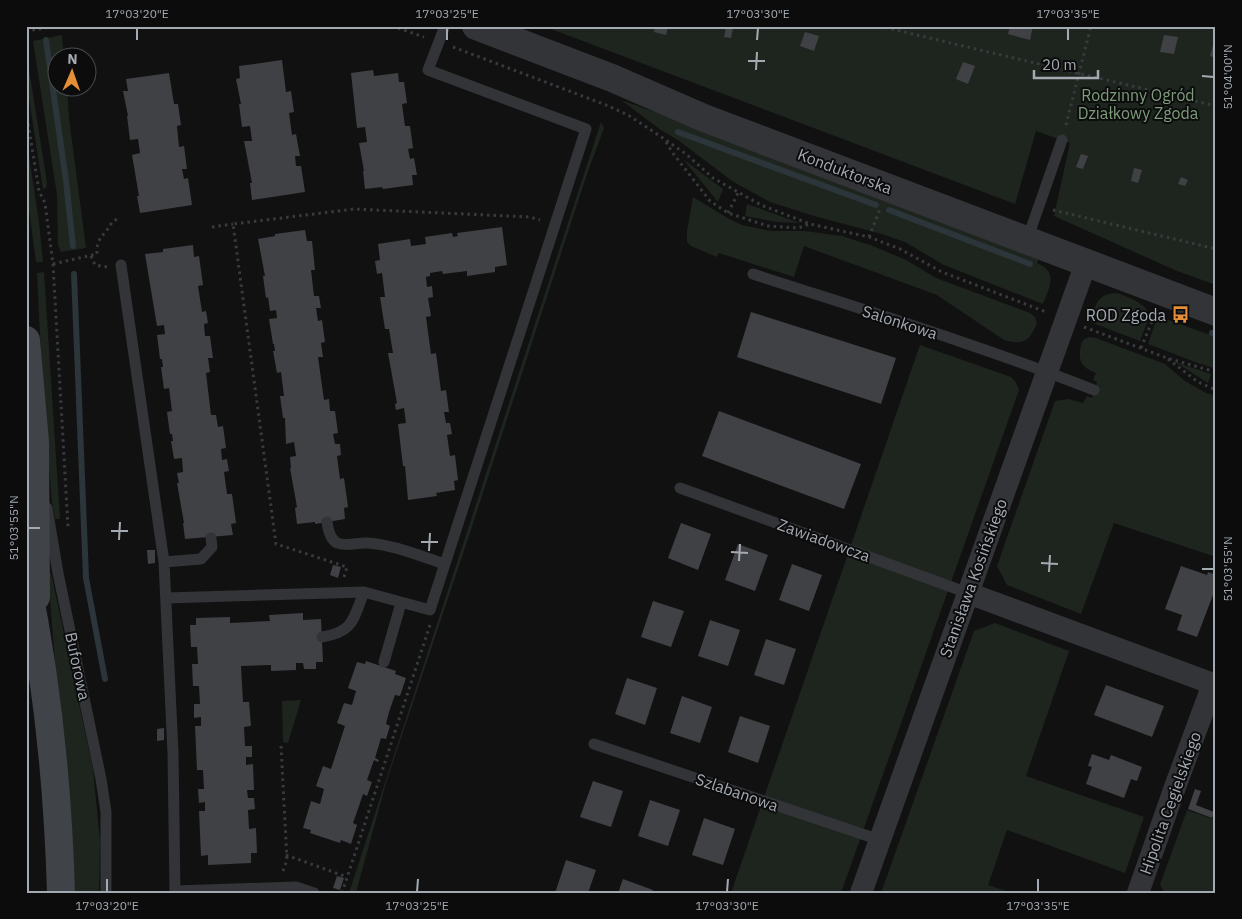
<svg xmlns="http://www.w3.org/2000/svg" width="1242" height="919" font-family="'IBM Plex Sans',sans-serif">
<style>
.green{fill:#1e251e}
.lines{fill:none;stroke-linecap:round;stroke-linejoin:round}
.stream{stroke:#2b353a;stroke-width:6}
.building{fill:#404145}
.path{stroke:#383b3e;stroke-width:3;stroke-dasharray:2.5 4;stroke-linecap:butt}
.service{stroke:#323437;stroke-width:11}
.minor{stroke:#323437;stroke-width:22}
.tertiary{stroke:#323437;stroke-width:28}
.secondary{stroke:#404347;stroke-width:28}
.ticks{fill:none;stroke:#a3aab2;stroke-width:2}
.labels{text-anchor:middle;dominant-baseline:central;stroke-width:4;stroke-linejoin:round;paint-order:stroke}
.park-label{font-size:16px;fill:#7e9c7b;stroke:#0c0c0d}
.street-label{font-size:16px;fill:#a3aab2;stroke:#0c0c0d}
.poi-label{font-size:16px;fill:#a3aab2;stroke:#0c0c0d;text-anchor:end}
.neatline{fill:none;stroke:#a3aab2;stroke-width:2}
.ticks-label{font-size:12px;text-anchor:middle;fill:#a3aab2}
</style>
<rect width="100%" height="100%" fill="#111112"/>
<path class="green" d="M543 26H1216V285L1177 271 1054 216 1070 143 1036 131 1015 204Z
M62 35 64 57 58 58V88H67L69 118 86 248 61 252 58 245 57 195 33 41Z
M26 50 47 183 46 188 43 189 26 79Z
M621 100 767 152 1040 256 1037 263C1059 272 1049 288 1043 304L944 265 905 242 882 234 814 216 770 202 732 181 678 140 661 130Z
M601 122 604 128 587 174 466 545 386 783 358 885 356 893H349Z
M26 136 39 222 43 262H36L26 187Z
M683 159 723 189 718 202Z
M693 197 729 219 742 225 771 231H805L842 236 873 246 906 260 936 278 1030 313 1035 317 1037 323C1029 342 1024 345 1004 340L937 295 804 246 794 277 719 253 717 257 691 246 687 242V231Z
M747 204 800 223 777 222 745 216Z
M44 272 60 519H55L52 502 42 376 37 273Z
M1117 293C1130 298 1144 302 1150 315L1140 341 1090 322C1096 305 1096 294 1117 293Z
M1160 317 1216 337V369L1198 363 1148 344 1157 318Z
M1089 337 1096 338 1165 364 1185 381 1206 393 1216 396V557L1114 523 1081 614 1007 585 997 566 1055 401 1068 399 1083 403 1087 396 1092 398 1097 382 1093 380 1096 373C1078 367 1077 355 1083 340Z
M920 345 1011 377 1015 381 1019 390 841 893H731Z
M1175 362 1211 374 1208 383Z
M48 573H51L93 769 100 841 99 893H73Z
M995 623 1069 651 1026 776 1144 817 1125 873 1007 830 988 885 1012 893H881L974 631Z
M301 700 288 743 283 742 282 701Z
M1187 810 1216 820V893H1165L1160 885Z"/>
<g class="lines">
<path class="stream" d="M46 40 66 181 73 246
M678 132 876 205
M889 210 1030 264
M74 274 86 578 105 679
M1212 333 1216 334"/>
</g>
<path class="building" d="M655 26H668L666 35 654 32Z
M1010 26H1033L1030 40 1008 34Z
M726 27 733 28 731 38 724 37Z
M805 32 819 36 814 51 800 46Z
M1164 35 1178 37 1174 54 1160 52Z
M1213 45 1216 46V58L1210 56Z
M282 60 286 92 291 91 294 112 289 113 292 135 296 134 300 156H295L296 166H301L305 192 252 200 250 183H252L244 141H252L250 126 242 127 239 104H241L236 79 240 78 239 66Z
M963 62 975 66 968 84 956 79Z
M373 70 374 76 398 73 399 82H404L407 103 402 104 405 126H410L413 148 408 149 410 159 414 158 417 175H412L413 185 383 189 382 187 365 189 363 171H364L359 143 367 142 365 127 357 128 351 73Z
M169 73 174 104H178L181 125 177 126 179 147 184 146 187 169H182L184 179 188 178 192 205 140 213 137 196H139L132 155 140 153 138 139 130 140 127 116H128L123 91H128L126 79Z
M1081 154 1088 156 1083 169 1076 167Z
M1134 168 1142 170 1138 183 1131 181Z
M1181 177 1188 180 1185 186 1178 184Z
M502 227 507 265 495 267V272L467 276V271L443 274 442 271 430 273V276L426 277 427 287 432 286 433 297 428 298 431 316 426 317 431 354 436 353 441 391 446 390 449 412H444L446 423H450L452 434 447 435 450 456 455 455 458 480 454 481 455 490 436 493 437 496 408 500 405 466H403L398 424 406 423 404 408 396 410 395 404 397 403 388 353H393L389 329H385L380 297H385L382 273 377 274 375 261 380 260 378 244 410 239 411 246 426 244 425 237 452 233 453 237 458 236 457 233Z
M305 230 307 241H312L315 270H311L314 296H319L321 308H316L318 321 322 320 325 342 321 343 323 357H318L324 400 329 399 330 411H335L338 433 333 434 335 444H340L341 455 337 456 340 479 344 478 348 507 344 508 345 519 315 524V522L297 524 295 508 297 507 290 468H291L290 457 296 456 294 442 286 444 285 418H283L280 396H284L281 372 277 373 273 351H275L274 344H273L269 319 277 318 276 310 270 311 268 297 266 298 263 276H265L258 239 275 236V234Z
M193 245 194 257 199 256 203 285 198 286 202 312 206 311 208 323 204 324 205 336H210L213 358H208L210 372 206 373 211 415H216L218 427 223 426 226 448 221 449 222 460 227 459 229 471 224 472 227 494H232L236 523 231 524 233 535 185 539 183 523H184L177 483H179L177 473 183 472 182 458 174 459 171 441H173L172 434H170L167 412 172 411 169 388 164 389 161 367H163L162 359H160L157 335 165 334 164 325 157 326 145 254 163 252V249Z
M751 312 896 358 881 404 737 357Z
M719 411 861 464 844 509 702 456Z
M681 523 711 534 698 570 668 558Z
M738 544 768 555 755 591 725 580Z
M147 550H155V563L148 564Z
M792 564 822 575 809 611 779 600Z
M333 565 341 567 338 578 330 575Z
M1181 566 1207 575 1208 572 1216 575V587L1197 637 1177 630 1182 615 1165 609Z
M653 601 684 611 671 647 641 637Z
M303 613V620L321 619 323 662H316V669H304L303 663H296V670L271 671V665L241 666 243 702H249L251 726 244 727 245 746H252V757H246V765L253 764 254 790H247L248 798H254L255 809 248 810 249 829 256 828 257 853H251V863L208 865V855L201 856 199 811H205V802L199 803 198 789H204L203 770H197L195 726H201V717L194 718V704H200L199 686H193L192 664H198L197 647H191L190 625H196V618L230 617V623L270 621 269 615Z
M710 620 740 630 728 666 698 656Z
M766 639 796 649 784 685 754 675Z
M366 661 396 671 395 674 406 678 400 696 395 695 389 712 386 724 390 726 386 739 381 738 375 758 379 760 378 762 374 760 367 780 372 782 367 796 363 794 359 806 353 823 357 825 351 844 341 840 340 843 310 833 311 830 303 828 311 801 320 804 324 789 316 786 323 766 331 769 345 726 337 723 344 703 352 705 356 691 348 688 357 662 365 664Z
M627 678 657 688 645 725 615 714Z
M1106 685 1164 706 1152 737 1094 715Z
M682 696 712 707 700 743 670 733Z
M740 716 770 726 758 763 728 752Z
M164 728V740L157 741V729Z
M1092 754 1109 760 1111 755 1142 767 1137 781 1131 779 1124 798 1086 784 1092 767 1088 766Z
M593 781 623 791 611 827 580 817Z
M1195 789 1201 791 1196 805 1214 812 1212 818 1188 809Z
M650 800 680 810 668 846 638 836Z
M704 818 735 829 723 865 692 855Z
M566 860 596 870 588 893H555Z
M337 876 344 878 340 890 333 888Z
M623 879 653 890 652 893H618Z"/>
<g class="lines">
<path class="path" d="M392 26 424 37
M879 26 1216 106
M26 31 58 26
M453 47 606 105 628 115 651 130 686 154 713 178 761 205 810 224 869 237 900 249 942 272 1046 312
M26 111 39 191 45 203 53 264 68 527
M1066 125 1091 26
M666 142 672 152 710 201 728 213 768 226 798 228 810 224
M1053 210 1216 249
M728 213 738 193
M212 227 233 224
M869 237 880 209
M91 256 95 265 107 267
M53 264 97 254C96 236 106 235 112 222L117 219
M1084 327 1167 358 1216 372
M1141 348 1155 314
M1168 359 1198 382 1216 390
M344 577 347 567 276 544 233 224 354 209 530 217 540 220
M281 746 287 860 283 871
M286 855 347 877
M342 893 430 625"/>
<path class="service" d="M1027 240 1062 140
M121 265 164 562 173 753 175 893
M753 274C867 311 982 346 1094 390
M680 488 968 593
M47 508 58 573 101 779 106 812V893
M327 522C328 530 330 539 337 543 347 547 358 542 368 543 394 545 420 556 445 564
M164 562 201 559 212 547 211 538
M166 598 364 592 430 610 586 129 428 70 445 26
M322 637C354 632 353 619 364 592
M384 662 401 603
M594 744 880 840
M175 891 296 887 314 893"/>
<path class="minor" d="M968 593 1216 685
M861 893 1086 263
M1138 893 1175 787 1213 684"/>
<path class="tertiary" d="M476 26 612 78 704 118 1216 312"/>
<path class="secondary" d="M26 340 35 442 36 597
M26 577C47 681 58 787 61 893"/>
</g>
<path class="ticks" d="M137 40V28M447 40V28M757 40 758 28M1068 40V28M748 61H765M756 70 757 52M1202 76 1214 77M28 528H40M111 531H128M119 540 120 522M421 542H438M429 551 430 533M731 552 748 553M739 561 740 544M1041 563 1058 564M1202 569H1214M1049 572 1050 555M107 892V879M417 892 418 879M727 892 728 879M1038 892V879"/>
<defs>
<symbol id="bus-bare" viewBox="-9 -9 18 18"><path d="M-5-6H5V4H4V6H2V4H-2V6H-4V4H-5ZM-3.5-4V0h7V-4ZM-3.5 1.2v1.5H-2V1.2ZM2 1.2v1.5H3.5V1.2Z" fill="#e48f37" stroke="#0c0c0d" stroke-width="2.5" paint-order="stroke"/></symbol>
</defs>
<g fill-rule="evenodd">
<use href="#bus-bare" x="1168" y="302" width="25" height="25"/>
</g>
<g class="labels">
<g class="park-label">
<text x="1138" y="95">Rodzinny Ogród<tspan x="1138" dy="18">Działkowy Zgoda</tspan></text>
</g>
<g class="street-label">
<text transform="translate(845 171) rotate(21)">Konduktorska</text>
<text transform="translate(900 322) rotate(18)">Salonkowa</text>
<text transform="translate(824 540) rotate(20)">Zawiadowcza</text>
<text transform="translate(973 578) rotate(-70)">Stanisława Kosińskiego</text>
<text transform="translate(78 666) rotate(78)">Buforowa</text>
<text transform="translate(737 792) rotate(19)">Szlabanowa</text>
<text transform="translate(1170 803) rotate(-70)">Hipolita Cegielskiego</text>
</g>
<g class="poi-label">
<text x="1166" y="315">ROD Zgoda</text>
</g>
</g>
<rect width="1242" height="919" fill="none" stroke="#0c0c0d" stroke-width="55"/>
<g transform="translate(72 72) rotate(2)"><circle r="24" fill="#0c0c0d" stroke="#484b4f"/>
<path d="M0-4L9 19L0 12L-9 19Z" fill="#e48f37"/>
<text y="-8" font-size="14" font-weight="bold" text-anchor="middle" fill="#a3aab2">N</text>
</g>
<path d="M1034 70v8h64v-8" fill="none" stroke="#a3aab2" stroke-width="2.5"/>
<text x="1042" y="70" font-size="15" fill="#a3aab2" stroke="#0c0c0d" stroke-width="4" paint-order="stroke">20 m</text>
<rect x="28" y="28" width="1186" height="864" class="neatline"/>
<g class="ticks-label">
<text x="137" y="18">17°03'20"E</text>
<text x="447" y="18">17°03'25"E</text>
<text x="758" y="18">17°03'30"E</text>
<text x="1068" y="18">17°03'35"E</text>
<text transform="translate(1228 77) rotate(-90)" y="4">51°04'00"N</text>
<text transform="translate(14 528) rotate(-90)" y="4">51°03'55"N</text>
<text transform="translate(1228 569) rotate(-90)" y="4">51°03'55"N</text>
<text x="107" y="910">17°03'20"E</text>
<text x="417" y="910">17°03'25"E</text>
<text x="727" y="910">17°03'30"E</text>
<text x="1038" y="910">17°03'35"E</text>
</g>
</svg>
